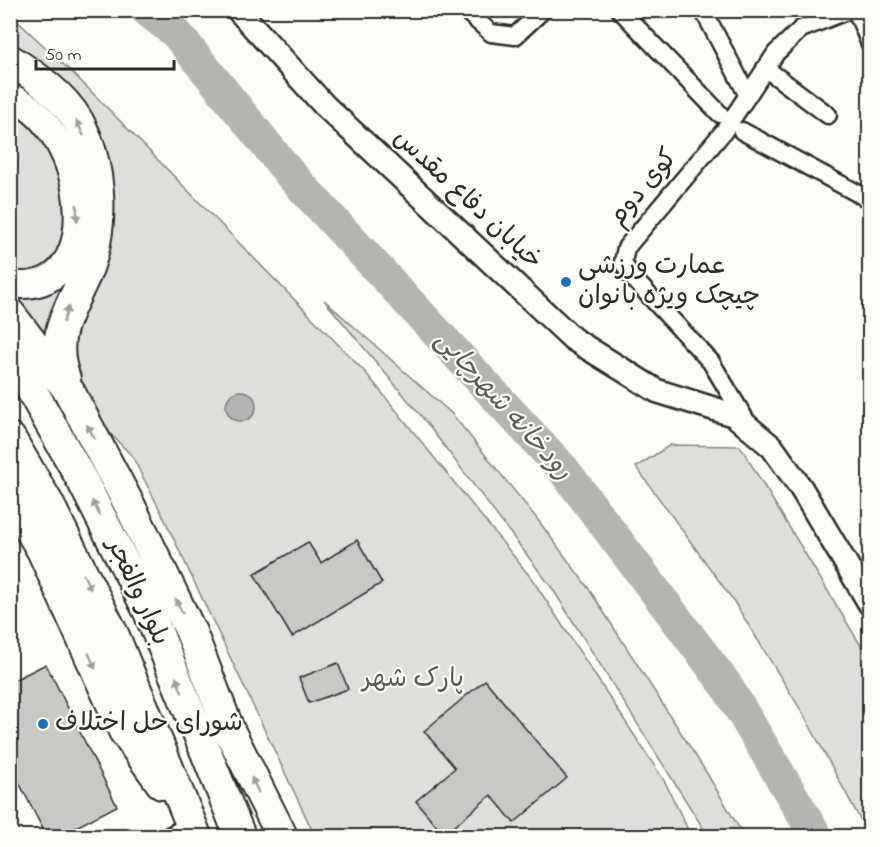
<svg xmlns="http://www.w3.org/2000/svg" width="880" height="847" font-family="'Indie Flower','Playpen Sans Arabic',sans-serif">
<style>
.green{fill:#dfdeda;stroke:#858482;stroke-width:1.5}
.water{fill:#b5b4b1;stroke:#7e7d7b;stroke-width:1.5}
.lines{fill:none;stroke-linecap:round;stroke-linejoin:round}
.river{stroke:#b5b4b1;stroke-width:33}
.building{fill:#c9c8c4;stroke:#2b2b2b;stroke-width:1.5}
.street-casing{stroke:#2b2b2b;stroke-width:21}
.secondary-casing{stroke:#2b2b2b;stroke-width:27}
.primary-casing{stroke:#2b2b2b;stroke-width:30}
.highway-casing{stroke:#2b2b2b;stroke-width:34}
.street{stroke:#fdfcf7;stroke-width:16}
.secondary{stroke:#fdfcf7;stroke-width:22}
.primary{stroke:#fdfcf7;stroke-width:26}
.highway{stroke:#fdfcf7;stroke-width:30}
.oneway{fill:#9e9e9b}
.poi-dot{fill:#1f6fb2;stroke:#fdfcf7;stroke-width:2}
.labels{text-anchor:middle;dominant-baseline:central;stroke-width:4.5;stroke-linejoin:round;paint-order:stroke}
.street-label{font-size:26px;fill:#2b2b2b;stroke:#fdfcf7}
.poi-label{font-size:26px;fill:#2b2b2b;stroke:#fdfcf7;text-anchor:start}
.park-label{font-size:26px;fill:#585857;stroke:#fdfcf7}
.water-label{font-size:27px;font-style:italic;fill:#5b5b5a;stroke:#fdfcf7}
</style>
<rect width="100%" height="100%" fill="#fdfcf7"/>
<filter id="ink" filterUnits="userSpaceOnUse"><feTurbulence type="fractalNoise" baseFrequency=".0167" numOctaves="2"/><feDisplacementMap in="SourceGraphic" scale="12" xChannelSelector="R" yChannelSelector="G"/><feConvolveMatrix kernelMatrix="1 2 1 2 8 2 1 2 1" color-interpolation-filters="sRGB"/></filter>
<g filter="url(#ink)">
<path class="green" d="M10 14 78 78 366 373 532 579 665 782 691 836H315L161 512 132 456 103 426 72 363 71 343 113 195 100 128 78 95 56 73 11 42Z
M10 106 42 129 70 206 58 256 33 273 10 277Z
M75 270 49 317 51 355 11 305 10 298 17 301 37 295Z
M324 300 452 414 538 520 589 589 706 772 744 836H708L552 588 422 417Z
M670 445 740 446 869 659V836L804 715 733 600 636 467Z"/>
<path class="water" d="M226 406a15 15 0 1 1 30 0a15 15 0 1 1-30 0Z"/>
<g class="lines">
<path class="river" d="M147 10 176 33 290 174 563 469 726 685 816 836"/>
</g>
<path class="building" d="M357 540 382 583 292 637 254 574 308 542 321 563Z
M338 663 348 689 309 703 299 678Z
M46 664 117 806 57 837H47L10 765V682Z
M485 680 567 778 514 823 491 795 444 835 416 801 455 768 424 731Z"/>
<g class="lines">
<defs>
<path id="street" d="M465 10 491 33 515 36 543 10
M620 10 720 114
M703 10 747 94
M856 10 870 44
M765 68 828 115
M742 131 870 200
M748 424 711 362 630 275 623 262 626 248 724 131 776 53 801 29 849 10
M169 836 191 824"/>
<path id="secondary" d="M238 10 324 105 573 339 657 391 734 415 772 447 801 488 870 604"/>
<path id="primary" d="M10 97C91 129 109 300 10 284"/>
<path id="highway" d="M10 60C35 76 63 95 78 121 101 163 105 223 88 268 72 308 48 333 65 379
M10 314 69 391 130 506 191 632 229 730 282 836
M10 358 26 380 83 482 149 612 240 836
M10 438 48 503 114 636 196 836
M10 496 42 550 124 731 162 784"/>
</defs>
<use href="#street" class="street-casing"/>
<use href="#secondary" class="secondary-casing"/>
<use href="#primary" class="primary-casing"/>
<use href="#highway" class="highway-casing"/>
<use href="#street" class="street"/>
<use href="#secondary" class="secondary"/>
<use href="#primary" class="primary"/>
<use href="#highway" class="highway"/>
</g>
<defs><path id="oneway-solid" d="M-6-.8H1V-3.2L6.5 0L1 3.2V.8H-6Z" transform="scale(1.5)"/></defs>
<g class="oneway">
<use href="#oneway-solid" transform="translate(80 128) rotate(-115)"/>
<use href="#oneway-solid" transform="translate(77 213) rotate(89)"/>
<use href="#oneway-solid" transform="translate(66 314) rotate(-72)"/>
<use href="#oneway-solid" transform="translate(91 432) rotate(-118)"/>
<use href="#oneway-solid" transform="translate(96 508) rotate(-117)"/>
<use href="#oneway-solid" transform="translate(87 582) rotate(64)"/>
<use href="#oneway-solid" transform="translate(179 606) rotate(-116)"/>
<use href="#oneway-solid" transform="translate(92 661) rotate(66)"/>
<use href="#oneway-solid" transform="translate(179 685) rotate(-112)"/>
<use href="#oneway-solid" transform="translate(255 785) rotate(-115)"/>
</g>
</g>
<g class="poi-dot">
<circle cx="566" cy="282" r="6"/>
<circle cx="43" cy="724" r="6"/>
</g>
<g class="labels">
<g class="street-label">
<text transform="translate(644 188) rotate(-50)">کوی دوم</text>
<text transform="translate(467 200) rotate(43)">خیابان دفاع مقدس</text>
<text transform="translate(137 592) rotate(65)">بلوار والفجر</text>
</g>
<g class="poi-label">
<text x="578" y="267">عمارت ورزشی<tspan x="578" dy="30">چیچک ویژه بانوان</tspan></text>
<text x="55" y="724">شورای حل اختلاف</text>
</g>
<g class="park-label">
<text x="413" y="680">پارک شهر</text>
</g>
<g class="water-label">
<text transform="translate(503 406) rotate(48)">رودخانه شهرچایی</text>
</g>
</g>
<rect width="880" height="847" fill="none" stroke="#fdfcf7" stroke-width="36"/>
<rect x="18" y="18" width="844" height="811" fill="none" stroke="#2b2b2b" stroke-width="2" filter="url(#ink)"/>
<path d="M36 60v9h138v-9" fill="none" stroke="#2b2b2b" stroke-width="3"/>
<text x="45" y="60" font-size="18" fill="#2b2b2b" stroke="#fdfcf7" stroke-width="4.5" paint-order="stroke">50 m</text>
</svg>
